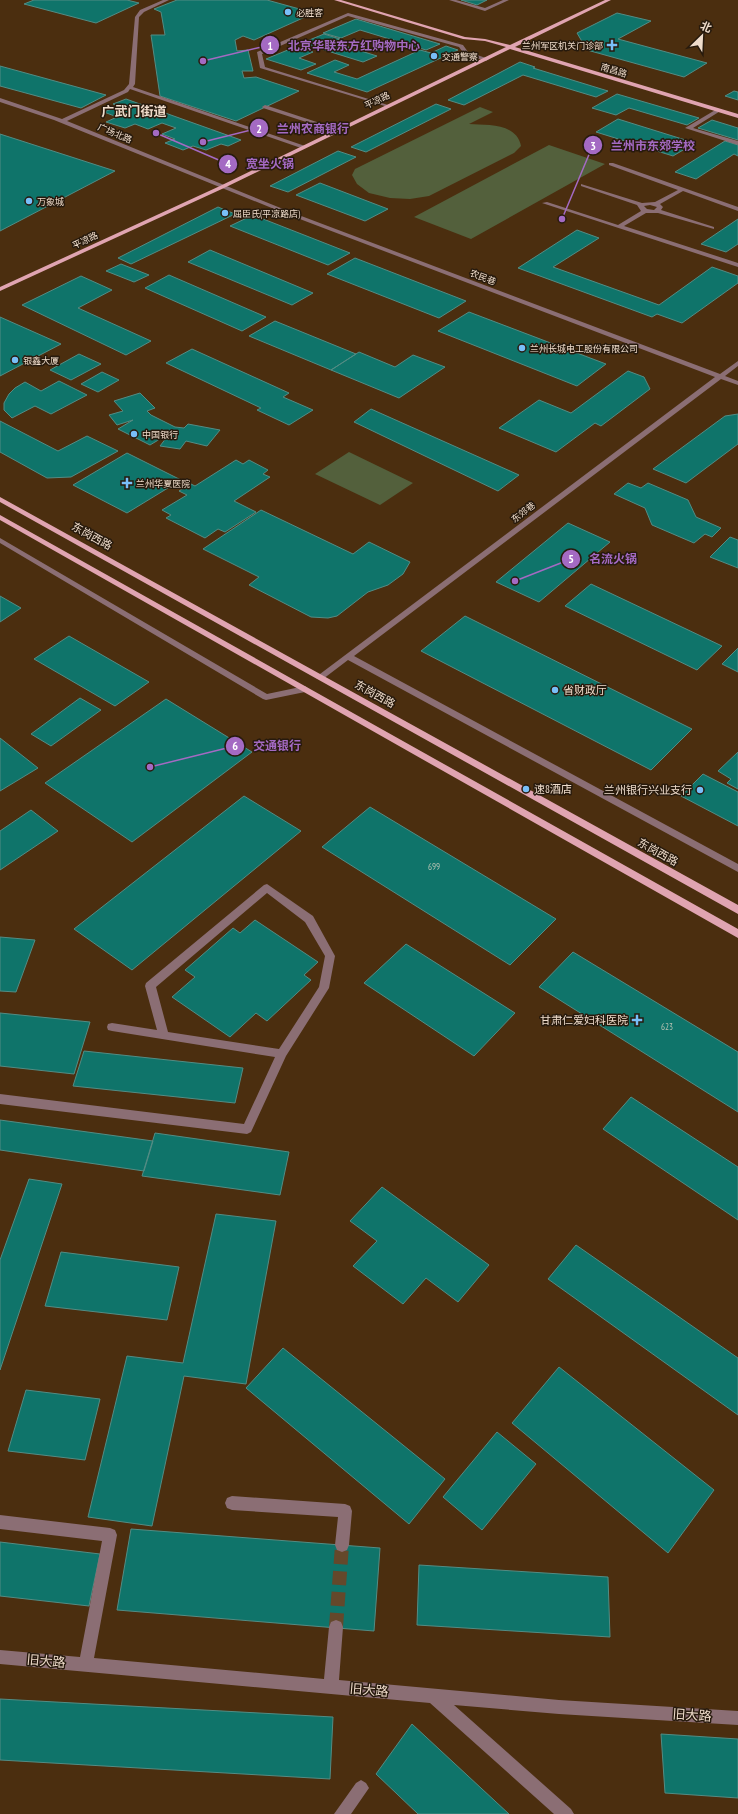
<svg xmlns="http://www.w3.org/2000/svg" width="738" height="1814" font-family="'PT Sans Narrow','Noto Sans SC',sans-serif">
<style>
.green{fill:#53603c}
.building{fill:#0f746a;stroke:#538c84}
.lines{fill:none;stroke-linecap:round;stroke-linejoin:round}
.minor-tunnel{stroke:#64482b;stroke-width:14;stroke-dasharray:14 7;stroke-linecap:butt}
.minor{fill:#8b6e74;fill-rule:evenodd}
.major{fill:#e0a4b1;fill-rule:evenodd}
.poi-dot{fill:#79bff8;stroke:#271a0d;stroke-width:1.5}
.labels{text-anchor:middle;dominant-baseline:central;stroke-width:3;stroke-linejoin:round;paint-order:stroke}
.far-poi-label{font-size:9px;fill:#efdccb;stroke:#271a0d;text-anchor:start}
.far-street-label{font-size:9px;fill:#efdccb;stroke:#271a0d}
.number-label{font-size:9px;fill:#b7c2b3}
.street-label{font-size:11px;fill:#efdccb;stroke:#271a0d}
.poi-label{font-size:11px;fill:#efdccb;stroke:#271a0d;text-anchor:start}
.far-district-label{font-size:13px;font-weight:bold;fill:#efdccb;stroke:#271a0d}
.near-street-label{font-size:13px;fill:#efdccb;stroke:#271a0d}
.leader{fill:none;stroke:#a46ac3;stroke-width:1.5}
.callout-dot{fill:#a46ac3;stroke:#271a0d;stroke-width:1.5}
.mark-label{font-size:12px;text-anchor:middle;font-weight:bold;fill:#fff}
.callout-label{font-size:12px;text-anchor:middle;font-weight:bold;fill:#a46ac3;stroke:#271a0d;stroke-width:3;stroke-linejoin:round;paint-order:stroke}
</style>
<rect width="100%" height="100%" fill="#4b2e0f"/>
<path class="green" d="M480 107 493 112 469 124C487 125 517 123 521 146L514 153 429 196 410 199 390 198 369 193 357 184 352 175 355 169Z
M549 145 605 164 471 239 414 217Z
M349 452 413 483 380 505 315 474Z"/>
<path class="building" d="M34 0H127L139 3 96 23 24 4Z
M177 0H267L314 13 254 40 243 36 235 40 237 51 248 50 253 71H242L244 78 256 77 299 91 236 121 160 96 151 35H165L161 12 154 9Z
M461 0H487L477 5Z
M617 13 651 21 618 39 707 63 684 77 587 50 577 33Z
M356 19 440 44 426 50 360 30 341 38 323 33Z
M324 34 340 39 332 42 377 56 363 62 302 43Z
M446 46 458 50 367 92 307 73 335 60 349 65 334 72 357 79 420 50 431 53Z
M295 47 313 52 299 58 316 64 301 70 266 59Z
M520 62 535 67 533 68 608 91 596 97 523 75 464 105 448 100Z
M0 66 106 95 81 108 0 86Z
M734 91 738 92V100L725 96Z
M617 94 699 118 687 125 629 108 616 115 592 108Z
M126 99 241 140 228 146 221 144 206 150 193 146 183 150 165 143 175 139 162 134 176 128 162 123 148 129 135 124 125 128 106 122 117 117 104 112 119 106 113 104Z
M436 104 451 109 366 152 351 147Z
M618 119 695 143 673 156 596 132Z
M712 120 738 128V140L698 128Z
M0 134 115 171 0 231Z
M725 141 738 145V156L734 154 696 179 675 172Z
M338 151 356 157 288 192 270 186Z
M320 183 388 209 365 221 296 195Z
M218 207 235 214 131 264 118 258Z
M253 215 350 253 328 265 230 226Z
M738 219V244L726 252 701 244Z
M577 230 599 238 553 267 659 305 712 267 738 276V283L682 323 657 314 652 317 518 268Z
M210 250 313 293 292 305 188 262Z
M355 258 466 301 439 318 327 274Z
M121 264 149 275 134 282 106 271Z
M169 275 266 317 242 331 145 288Z
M81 276 112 290 78 308 151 341 126 355 22 305Z
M469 312 606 364 577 386 438 331Z
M0 317 61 344 0 376Z
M275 321 356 354 331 370 249 336Z
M192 349 289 393 283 397 313 410 289 425 257 410 261 408 166 363Z
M359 352 395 367 413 355 445 367 399 398 331 370Z
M79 354 101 364 71 380 50 370Z
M628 371 644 377 650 389 601 426 595 423 556 452 499 428 539 400 571 413Z
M102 372 119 380 98 392 81 384Z
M59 381 87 395 51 414 35 406 12 418 4 410V403L9 394 15 388 25 382 41 391Z
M140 393 155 408 147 411 151 415 175 427 184 428 188 424 220 430 207 446 186 441 180 449 160 446 170 433 150 445 118 429 133 420 117 425 109 415 123 411 114 401Z
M371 409 519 475 498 491 354 422Z
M738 414V444L686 483 653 469 725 416Z
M0 421 58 451 87 436 118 451 71 477 47 478 0 452Z
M127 453 181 480 127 513 73 485Z
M236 460 243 464 249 460 268 470 263 474 270 477 234 501 256 512 225 532 218 529 205 538 166 518 171 515 162 510 187 495 179 491 191 484 195 486Z
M628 483 641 488 648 483 688 500 696 517 721 528 712 537 705 534 694 543 652 525 645 508 614 494Z
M261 510 353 554 369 542 410 562 403 574 388 585 368 592 337 616 328 618 311 617 249 585 259 577 203 549Z
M568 523 610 542 539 602 496 582Z
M730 537 738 540V568L710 557Z
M591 584 722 646 697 670 565 606Z
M0 596 21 608 0 622Z
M465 616 692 729 651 770 421 651Z
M69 636 149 682 115 706 34 659Z
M738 648V672L722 664Z
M80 698 101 710 51 746 31 734Z
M166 699 252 752 132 842 45 783Z
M0 738 38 768 0 791Z
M738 752V789L727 783 731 779 718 771Z
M703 774 738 792V826L681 796Z
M244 796 301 831 132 970 74 929Z
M370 807 556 919 510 965 322 847Z
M31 810 58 831 0 870V831Z
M255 920 318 962 304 975 311 980 267 1021 256 1013 230 1037 172 997 195 977 185 970 233 928 240 933Z
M0 937 35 940 16 992 0 991Z
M406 944 515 1013 474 1056 364 983Z
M573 952 738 1052V1112L539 987Z
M0 1013 90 1022 74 1074 0 1066Z
M84 1051 243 1068 235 1103 73 1086Z
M631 1097 738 1167V1220L603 1129Z
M0 1120 153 1141 144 1171 0 1150Z
M155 1133 289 1152 280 1195 142 1176Z
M29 1179 62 1184 0 1370V1260Z
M382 1187 489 1265 458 1302 426 1278 403 1304 353 1266 377 1241 350 1221Z
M216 1214 276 1221 246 1384 184 1376 152 1526 88 1517 127 1356 183 1363Z
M576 1245 738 1358V1415L548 1279Z
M61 1252 179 1267 167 1320 45 1306Z
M283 1348 445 1479 409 1524 246 1388Z
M559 1367 714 1490 668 1553 512 1423Z
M26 1390 100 1399 85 1460 8 1451Z
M497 1432 536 1464 482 1530 443 1497Z
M131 1529 380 1548 374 1631 117 1610Z
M0 1542 100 1554 89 1606 0 1596Z
M419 1565 608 1577 610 1637 417 1625Z
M0 1699 333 1717 330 1779 0 1760Z
M412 1724 509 1814H418L376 1774Z
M661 1734 738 1739V1798L665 1793Z"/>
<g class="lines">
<path class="minor-tunnel" d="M336 1627 342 1545"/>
<path class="minor" d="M163 0H169L144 12 139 17 135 84 133 87 305 146V148H301L130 89 128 92 67 121 288 211 720 374 738 361V366L725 376 738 381V385L721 379 354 656 738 864V872L348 660 323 679H317L316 677 715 377 284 213 54 120 0 102V98L62 119 124 90 129 84 135 17 140 10Z
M449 0H456L485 8 503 0H509L485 11Z
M348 13 463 45 468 52 489 59 486 61 464 54 459 47 348 16 262 54 265 67 388 105V107L260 68 257 52Z
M265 105 338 129 339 130 334 131 263 108 262 107Z
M717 109 722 110 693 128 738 141V145L685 128Z
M609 163H613L738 207V211L683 191 660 204 663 207 661 210 714 227V229L658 213H646L624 226 738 263V267L542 203 547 202 618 225 641 211 637 205 581 186V184L642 203 655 202 678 190 609 165ZM650 205 657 207 654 210 647 209 644 206Z
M0 538 267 694 305 686 309 689 305 692 266 700 263 699 0 543Z
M267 884 313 916 335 956 329 988 286 1056 251 1132 247 1134 0 1104V1094L244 1124 275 1057 112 1031 108 1030 107 1027 108 1024 112 1023 157 1030 145 986 146 983 264 885ZM267 893 305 922 325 956 319 987 279 1049 168 1032 156 987Z
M232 1496 345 1504 350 1506 352 1511 349 1545 347 1550 342 1552 337 1550 335 1545 338 1517 232 1510 227 1508 225 1503 227 1498Z
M0 1515 110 1528 115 1530 117 1535 94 1658 324 1679 329 1627 331 1622 336 1620 341 1622 343 1627 339 1680 559 1700 738 1711V1725L559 1714 454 1705 571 1809 574 1814H554L430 1703 0 1664V1650L80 1657 102 1541 0 1529Z
M361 1780 366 1783 369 1788 351 1814H334L356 1783Z"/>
<path class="major" d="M334 0H341L465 37 485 39 510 45 605 0H611L515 47 738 114V118L510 49 224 188 0 291V287L220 186 506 47 485 41 463 39Z
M0 497 738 905V914L0 502Z
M0 515 738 929V938L0 520Z"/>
</g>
<g class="poi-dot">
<circle cx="288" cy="12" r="4"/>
<path d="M610 39h4v4h4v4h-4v4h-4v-4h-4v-4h4z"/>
<circle cx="434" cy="56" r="4"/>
<circle cx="29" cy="201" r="4"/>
<circle cx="225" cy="213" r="4"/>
<circle cx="522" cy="348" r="4"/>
<circle cx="15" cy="360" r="4"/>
<circle cx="134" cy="434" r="4"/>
<path d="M125 477h4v4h4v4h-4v4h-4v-4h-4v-4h4z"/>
<circle cx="555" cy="690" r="4"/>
<circle cx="526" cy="789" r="4"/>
<circle cx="700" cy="790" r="4"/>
<path d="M635 1014h4v4h4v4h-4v4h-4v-4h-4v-4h4z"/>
</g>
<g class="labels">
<g class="far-poi-label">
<text x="296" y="12">必胜客</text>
<text x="603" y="45" text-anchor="end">兰州军区机关门诊部</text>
<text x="442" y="56">交通警察</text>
<text x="37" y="201">万象城</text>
<text x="233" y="213">屈臣氏(平凉路店)</text>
<text x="530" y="348">兰州长城电工股份有限公司</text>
<text x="23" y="360">银鑫大厦</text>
<text x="142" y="434">中国银行</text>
<text x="136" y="483">兰州华夏医院</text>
</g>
<g class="far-street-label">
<text transform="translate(614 70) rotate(17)">南昌路</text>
<text transform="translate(377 100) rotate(-26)">平凉路</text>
<text transform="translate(115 133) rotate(23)">广场北路</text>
<text transform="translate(85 240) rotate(-25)">平凉路</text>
<text transform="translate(483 277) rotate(21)">农民巷</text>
<text transform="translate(523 512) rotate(-37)">东郊巷</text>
</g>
<g class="number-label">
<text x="434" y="866">699</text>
<text x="667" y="1026">623</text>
</g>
<g class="street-label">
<text transform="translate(92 536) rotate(29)">东岗西路</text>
<text transform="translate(375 694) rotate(29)">东岗西路</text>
<text transform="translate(658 852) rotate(29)">东岗西路</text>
</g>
<g class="poi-label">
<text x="563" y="690">省财政厅</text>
<text x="534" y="789">速8酒店</text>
<text x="692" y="790" text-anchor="end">兰州银行兴业支行</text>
<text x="628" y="1020" text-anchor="end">甘肃仁爱妇科医院</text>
</g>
<g class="far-district-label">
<text x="134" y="111">广武门街道</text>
</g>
<g class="near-street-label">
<text transform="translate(46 1661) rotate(5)">旧大路</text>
<text transform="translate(369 1690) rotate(5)">旧大路</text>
<text transform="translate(692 1715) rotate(4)">旧大路</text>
</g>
</g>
<path class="leader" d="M203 61L270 45M203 142L259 128M562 219L593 145M156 133L228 164M515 581L571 559M150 767L235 746"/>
<g class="callout-dot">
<circle cx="203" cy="61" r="4"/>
<circle cx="203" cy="142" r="4"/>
<circle cx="562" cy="219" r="4"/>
<circle cx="156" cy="133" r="4"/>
<circle cx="515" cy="581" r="4"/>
<circle cx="150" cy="767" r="4"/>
<circle cx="270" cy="45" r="10"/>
<circle cx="259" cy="128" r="10"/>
<circle cx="593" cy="145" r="10"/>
<circle cx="228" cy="164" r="10"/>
<circle cx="571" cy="559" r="10"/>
<circle cx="235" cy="746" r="10"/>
</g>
<g class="mark-label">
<text x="270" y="50">1</text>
<text x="259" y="133">2</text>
<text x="593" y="150">3</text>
<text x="228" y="168">4</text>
<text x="571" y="563">5</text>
<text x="235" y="750">6</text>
</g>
<g class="callout-label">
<text x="354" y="50">北京华联东方红购物中心</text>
<text x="313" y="133">兰州农商银行</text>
<text x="653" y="150">兰州市东郊学校</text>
<text x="270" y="168">宽坐火锅</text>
<text x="613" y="563">名流火锅</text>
<text x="277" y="750">交通银行</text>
</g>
<g transform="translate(702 36) rotate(24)" stroke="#271a0d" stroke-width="3" paint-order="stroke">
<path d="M0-3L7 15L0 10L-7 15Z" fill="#efdccb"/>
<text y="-6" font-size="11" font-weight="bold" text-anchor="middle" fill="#efdccb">北</text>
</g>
</svg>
